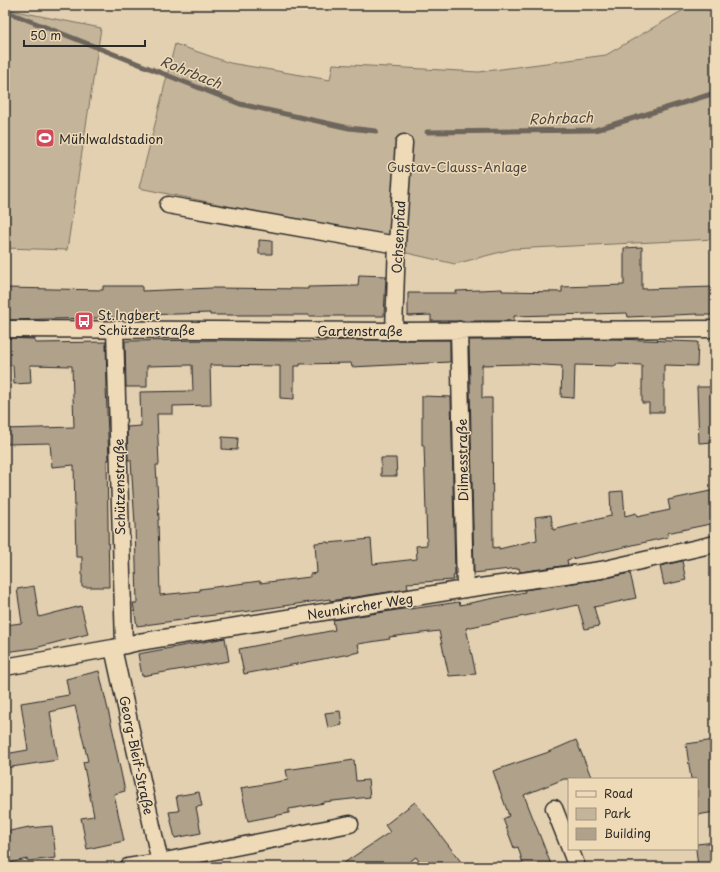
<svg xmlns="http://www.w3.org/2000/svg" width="720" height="872" font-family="'Playpen Sans',sans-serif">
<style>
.green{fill:#c4b499;stroke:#787062}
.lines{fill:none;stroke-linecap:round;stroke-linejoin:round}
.stream{stroke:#6e665b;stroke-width:5}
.building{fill:#b0a18b;stroke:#2b2b2b}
.minor-casing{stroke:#2b2b2b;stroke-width:19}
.minor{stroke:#efdab8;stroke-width:16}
.labels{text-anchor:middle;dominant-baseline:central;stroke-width:3;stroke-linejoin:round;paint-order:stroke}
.poi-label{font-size:13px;fill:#2b2b2b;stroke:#efdab8;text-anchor:start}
.park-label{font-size:13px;fill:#4a4641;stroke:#efdab8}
.street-label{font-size:13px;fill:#2b2b2b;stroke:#efdab8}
.water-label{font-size:14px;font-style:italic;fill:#4c4943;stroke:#efdab8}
</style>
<rect width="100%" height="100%" fill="#e3d0b0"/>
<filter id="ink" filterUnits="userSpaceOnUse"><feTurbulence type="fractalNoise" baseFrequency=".025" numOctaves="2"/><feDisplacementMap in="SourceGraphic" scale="8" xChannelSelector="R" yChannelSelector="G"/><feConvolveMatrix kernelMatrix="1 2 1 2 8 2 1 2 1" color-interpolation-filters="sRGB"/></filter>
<g filter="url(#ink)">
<path class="green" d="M692 5H715V239L512 249 455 264 398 251 399 241 139 188 175 44 230 63 330 80 333 64 479 72 606 55Z
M5 9 101 28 67 250 5 248Z"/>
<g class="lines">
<path class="stream" d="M5 11 240 104 349 128 376 131
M427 132 595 130 715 93"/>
</g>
<path class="building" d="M259 240 272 241V254H259Z
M642 247V289L715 287V315H697V314L628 317 627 313 514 316V321H431V315L408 316V293H457L456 291 502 289V291L562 292V287L624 285V248Z
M359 275 386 276 384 316H309V315H210V313L143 315V317L5 320V288L103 290V286H142V291L212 288 308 289V287L358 286Z
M5 338 34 339 35 343 106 342 107 387H106L109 460H107L109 587H82V557H76L74 465 52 467 50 443 5 444V429L74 427 72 366 30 365 31 383 14 384 13 365H5Z
M616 339 698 342 697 366 664 365V412H649V403H642V365L616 364V366L575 365 574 398 561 397 562 366 526 364 482 365V398H492L493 548 499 547V549L537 540 535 517 551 515 553 530 611 516 610 492 623 491 625 516 636 513 637 517 670 510 668 500 715 490V523L667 533 668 537 567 560 568 565 520 572 519 568 474 573 469 340Z
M213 340 300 341V342L350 340H450V362L352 367 351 363 300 364V366H294V399L280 398V366L210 365 211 405 173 406V414H157L159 465H156L159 520H158L160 595 200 591V589L260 581V583L310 577V574L317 573 315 543 328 542V543L371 539 373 564 417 559 416 546 427 545 424 445H422V396L451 397 455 575 453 576 454 580 407 583 408 589 330 601V599L250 611 189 618V619L137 626 133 603H137L135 525 131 460H128L127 427 141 426 140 392 193 391 192 365 147 366V387H126L125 341Z
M697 387H715V442L699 443Z
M222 437 238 438 237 450 222 449Z
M381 458H396L397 476H381Z
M682 561 686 580 664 585 660 566Z
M630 573 636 598 594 607 599 626 585 629 578 605 466 628 476 674 449 676 439 631 389 637 390 639 358 644 360 652 244 674 239 649 335 630 333 620 410 608V609L459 602 460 605 525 592 524 590 602 579Z
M34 586 39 617 81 606 88 634 35 648 5 652V625L22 623 17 589Z
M225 638 229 661 142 676 138 654Z
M99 671 115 740H114L125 791 114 794 124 841 87 849 81 818 94 816 83 762 88 761 75 706 50 712 58 760 5 768V754L28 750 21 703 69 695 66 679Z
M340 711 342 725 328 728 325 713Z
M576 740 592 779H564L524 795 552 867H524L518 847 514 848 503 819 509 816 493 771 546 753Z
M715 740V812L697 815V779H691L686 744Z
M354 760 356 781 368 780 370 797 324 802V803L289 809V813L248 821 241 788 288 780 286 770Z
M199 792 202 806 196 807 201 833 175 838 169 812 179 811 176 796Z
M415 802 465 867H423L416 857 402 867H338L390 832 385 825Z
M52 826 56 858 28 861 27 859 5 864V832L29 827V828Z
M715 842V867H698L696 849 697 844Z"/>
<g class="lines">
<defs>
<path id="minor" d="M168 205 397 245
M5 329 394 331 715 329
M115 329 124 645
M459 330 465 589
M394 331 397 243 404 143
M113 648 161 867
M5 667 113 648 139 642 465 589 601 570 715 544
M554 808 569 846
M570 849 577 867
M128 867 160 862 350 824"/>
</defs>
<use href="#minor" class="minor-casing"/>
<use href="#minor" class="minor"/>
</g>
</g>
<defs>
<symbol id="stadium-square" viewBox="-11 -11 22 22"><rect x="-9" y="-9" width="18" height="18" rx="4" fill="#d1495b" stroke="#efdab8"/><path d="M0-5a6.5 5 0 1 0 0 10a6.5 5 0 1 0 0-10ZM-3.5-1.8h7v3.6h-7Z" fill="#fff"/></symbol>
<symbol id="bus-square" viewBox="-11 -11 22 22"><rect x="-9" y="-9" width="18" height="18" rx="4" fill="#d1495b" stroke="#efdab8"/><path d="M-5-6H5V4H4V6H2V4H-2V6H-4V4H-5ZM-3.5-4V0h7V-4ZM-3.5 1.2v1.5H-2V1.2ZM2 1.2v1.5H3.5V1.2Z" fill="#fff"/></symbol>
</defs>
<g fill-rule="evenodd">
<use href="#stadium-square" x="34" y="127" width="22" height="22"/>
<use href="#bus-square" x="73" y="310" width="22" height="22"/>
</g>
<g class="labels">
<g class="poi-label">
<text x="59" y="138">Mühlwaldstadion</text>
<text x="98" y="314">St.Ingbert<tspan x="98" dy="15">Schützenstraße</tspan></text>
</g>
<g class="park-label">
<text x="457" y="166">Gustav-Clauss-Anlage</text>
</g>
<g class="street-label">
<text transform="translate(398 237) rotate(-87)">Ochsenpfad</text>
<text x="360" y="330">Gartenstraße</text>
<text transform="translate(462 460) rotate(-91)">Dilmesstraße</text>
<text transform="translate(119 487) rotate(-91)">Schützenstraße</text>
<text transform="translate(360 606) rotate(-9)">Neunkircher Weg</text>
<text transform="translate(137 755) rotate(78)">Georg-Bleif-Straße</text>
</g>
<g class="water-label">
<text transform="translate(191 72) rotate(22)">Rohrbach</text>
<text transform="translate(561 118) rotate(-2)">Rohrbach</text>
</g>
</g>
<rect width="720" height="872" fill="none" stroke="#efdab8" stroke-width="20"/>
<rect x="10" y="10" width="700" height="852" fill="none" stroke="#2b2b2b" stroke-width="1.5" filter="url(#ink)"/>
<rect x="568" y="778" width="130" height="72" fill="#efdab8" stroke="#a19480"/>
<rect x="576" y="791" width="20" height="6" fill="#efdab8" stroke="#a19480"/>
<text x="604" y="798" font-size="12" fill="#2b2b2b">Road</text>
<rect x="576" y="808" width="20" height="12" fill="#c4b499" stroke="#a19480"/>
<text x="604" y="818" font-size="12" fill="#2b2b2b">Park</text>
<rect x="576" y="828" width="20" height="12" fill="#b0a18b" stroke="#a19480"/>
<text x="604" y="838" font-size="12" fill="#2b2b2b">Building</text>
<path d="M24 40v6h121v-6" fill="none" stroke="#2b2b2b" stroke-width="2"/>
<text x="30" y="40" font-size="12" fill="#2b2b2b" stroke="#efdab8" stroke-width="3" paint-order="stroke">50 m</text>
</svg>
